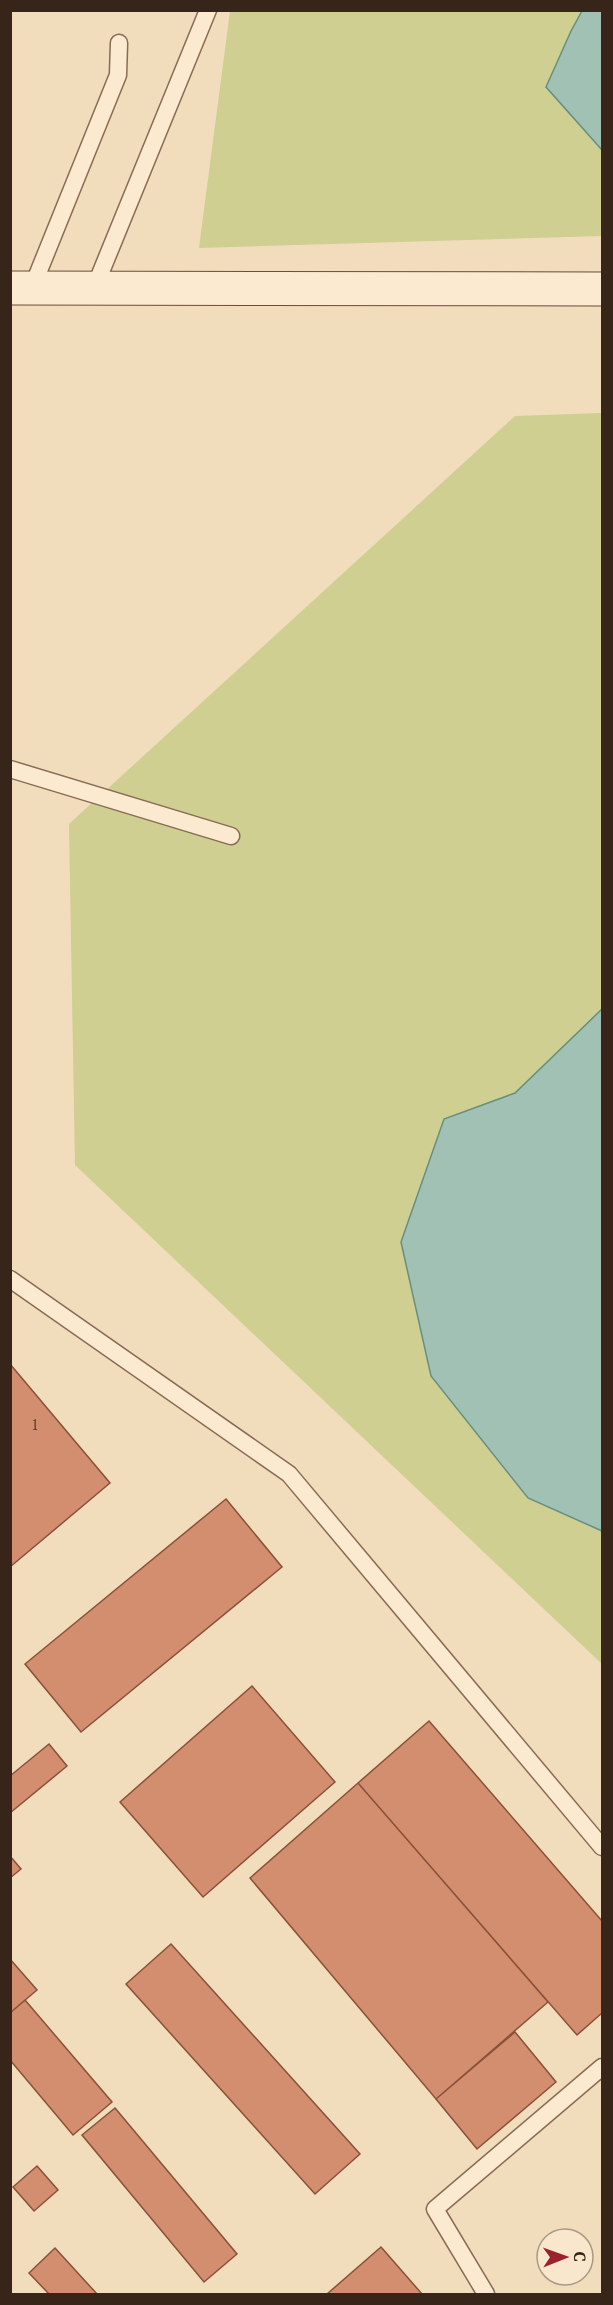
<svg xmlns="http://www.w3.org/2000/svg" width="613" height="2305" font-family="'PT Serif',serif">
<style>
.green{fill:#cecf90}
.water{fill:#a0c1b4;stroke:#678f81;stroke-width:1.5}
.building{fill:#d28e6f;stroke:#8a5139;stroke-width:1.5}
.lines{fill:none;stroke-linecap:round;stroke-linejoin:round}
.service-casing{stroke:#896b55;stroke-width:19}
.secondary-casing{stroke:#6b4c38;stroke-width:35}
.service{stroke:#fbead0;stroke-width:16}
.secondary{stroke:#fbead0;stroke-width:33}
.labels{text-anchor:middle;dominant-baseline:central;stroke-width:6;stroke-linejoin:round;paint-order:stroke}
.number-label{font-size:15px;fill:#5e3f2f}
</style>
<rect width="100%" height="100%" fill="#f1dcbc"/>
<path class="green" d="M230 11H602V236L199 248Z
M602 413V1664L75 1165 69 824 515 416Z"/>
<path class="water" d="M582 11H602V150L546 87 571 31Z
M602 1009V1531L528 1498 431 1376 401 1242 444 1119 515 1093Z"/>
<path class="building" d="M10 1364 110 1483 10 1567Z
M226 1499 282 1567 81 1732 25 1664Z
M252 1686 335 1782 203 1897 120 1802Z
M429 1721 602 1921V2013L577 2035 358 1783Z
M49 1744 67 1766 10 1813V1776Z
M358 1783 548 2002 436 2099 250 1878Z
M10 1856 21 1869 10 1878Z
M171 1944 360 2154 315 2194 126 1984Z
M10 1959 37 1990 10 2013Z
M25 2000 112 2102 73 2135 10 2060V2013Z
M515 2032 556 2082 477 2149 436 2099Z
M115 2108 237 2254 204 2282 82 2135Z
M37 2166 58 2190 34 2211 13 2187Z
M381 2247 422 2294H327Z
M55 2248 97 2294H49L29 2273Z"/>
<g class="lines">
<defs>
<path id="service" d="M32 288 118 75 119 43
M94 289 208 10
M10 769 231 836
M10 1279 289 1474 602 1847
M486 2294 435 2209 602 2067"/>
<path id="secondary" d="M10 288 602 289"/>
</defs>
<use href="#service" class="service-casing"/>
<use href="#secondary" class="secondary-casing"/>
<use href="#service" class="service"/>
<use href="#secondary" class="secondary"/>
</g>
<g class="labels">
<g class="number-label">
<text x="35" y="1424">1</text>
</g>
</g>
<rect width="613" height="2305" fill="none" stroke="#37251a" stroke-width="24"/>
<g transform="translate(565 2257) rotate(89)"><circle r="28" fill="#f8e7cc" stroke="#ab9985" stroke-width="1.5"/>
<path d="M0-4.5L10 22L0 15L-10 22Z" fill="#9c212e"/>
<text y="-9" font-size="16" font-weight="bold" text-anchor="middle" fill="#37251a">С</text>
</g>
</svg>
